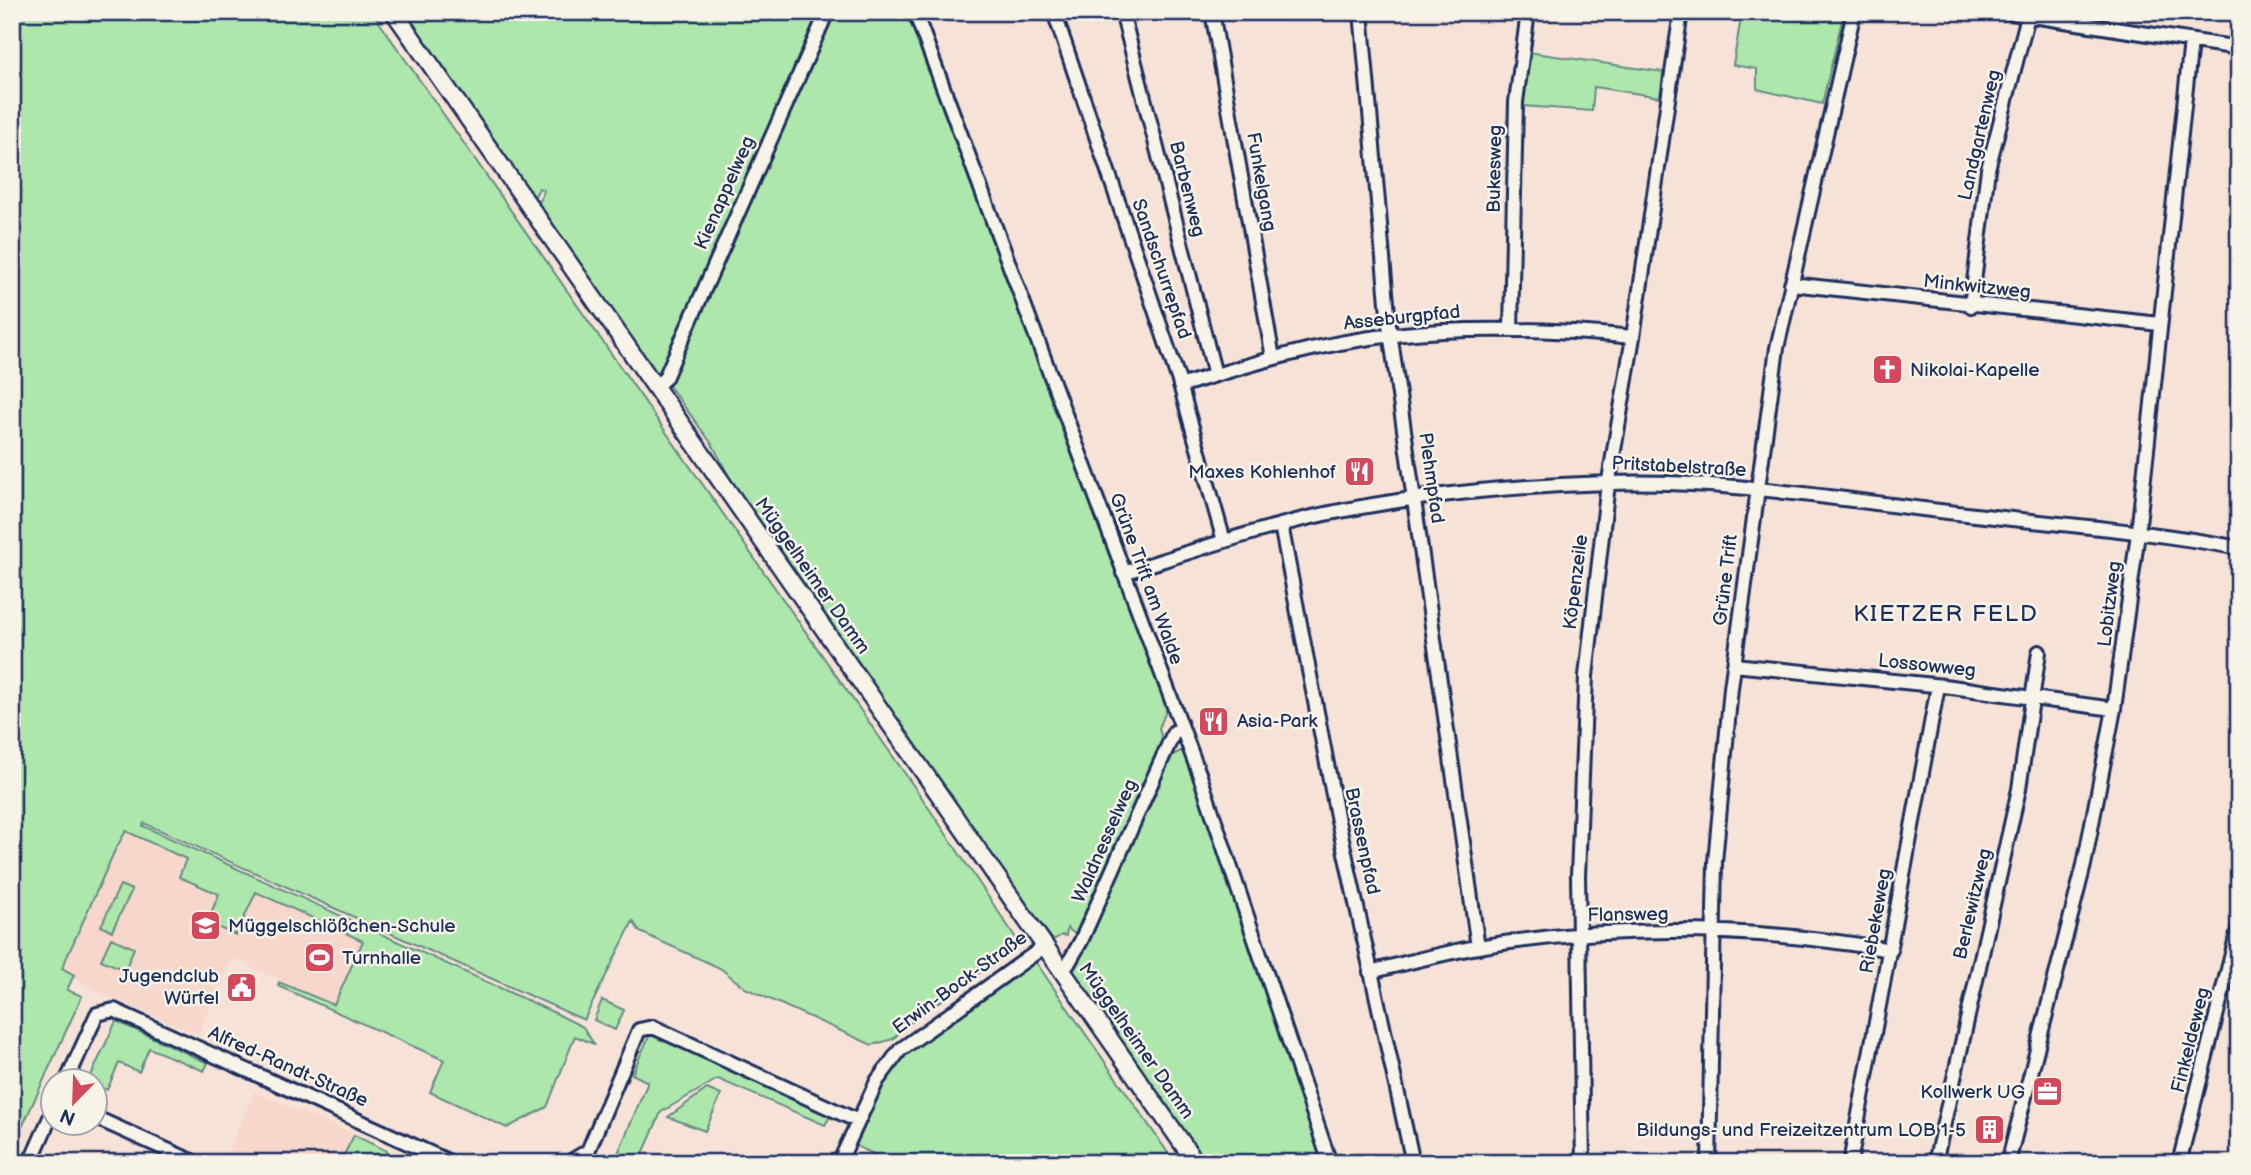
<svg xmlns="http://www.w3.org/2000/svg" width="2251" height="1175" font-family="'Balsamiq Sans',sans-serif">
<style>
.built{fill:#f7d6cb}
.green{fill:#aee7ac;stroke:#648b85;stroke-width:2}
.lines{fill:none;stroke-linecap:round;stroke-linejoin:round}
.minor-casing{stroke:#1b2f5e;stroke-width:18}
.major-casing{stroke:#1b2f5e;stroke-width:21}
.minor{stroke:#f7f3e8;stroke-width:12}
.major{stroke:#f7f3e8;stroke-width:16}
.labels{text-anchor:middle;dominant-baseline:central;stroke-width:5;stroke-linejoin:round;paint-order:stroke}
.street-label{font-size:19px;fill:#1b2f5e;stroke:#f7f3e8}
.poi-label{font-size:19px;fill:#1b2f5e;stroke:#f7f3e8;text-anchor:start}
.quarter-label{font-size:23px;letter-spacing:2px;fill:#1b2f5e;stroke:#f7f3e8}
</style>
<rect width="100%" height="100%" fill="#f7e2d7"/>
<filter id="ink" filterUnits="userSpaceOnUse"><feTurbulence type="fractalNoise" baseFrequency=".0143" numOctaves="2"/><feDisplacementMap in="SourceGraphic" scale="14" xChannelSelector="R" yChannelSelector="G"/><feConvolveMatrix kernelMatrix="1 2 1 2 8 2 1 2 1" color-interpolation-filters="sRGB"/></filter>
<g filter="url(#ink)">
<path class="built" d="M127 831 364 942 334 1005 232 958 198 1034 102 994 66 972 62 968 115 850Z
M254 1092 353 1134 340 1163H223Z"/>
<path class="green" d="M12 12H372L922 798 1016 938 1011 950 906 1026 893 1039 872 1045 745 988 720 968 640 932 633 921 584 1020 144 823 143 826 555 1013 583 1027 594 1044 575 1036 547 1107 507 1128 430 1092 444 1060 278 986 279 982 334 1005 363 941 256 892 236 935 207 923 219 894 179 877 186 859 126 831 115 850 62 968 74 975 67 990 82 996 13 1147 27 1153 22 1163 12 1160Z
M402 12H818L819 21 663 373 655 375 538 207 544 190 539 188 535 196H531Z
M830 12H909L1169 704 1159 728 1163 744 1080 933 1075 934 1067 928 1066 936 1062 935 1053 940 1012 887 740 497 712 444 667 383Z
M1742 12H1844L1822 104 1757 89V69L1733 65Z
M1528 52 1663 72 1660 97 1594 87 1592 111 1523 106Z
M1186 748 1327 1163H1205L1072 972 1166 759Z
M120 885 132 890 112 931 101 926Z
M111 938 134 948 125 970 101 960Z
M1035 961 1175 1163H893L858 1147 856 1144 891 1068 913 1042 939 1029Z
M602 1000 624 1010 615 1030 594 1020Z
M116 1021 208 1063 204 1071 149 1048 139 1072 119 1063 107 1090 95 1085 94 1080H89Z
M651 1032 831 1115 825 1125 718 1079 661 1112 639 1163H614L648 1082 632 1074Z
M707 1089 721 1095 705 1131 668 1117Z
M354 1135 387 1151 382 1163H340Z"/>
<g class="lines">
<defs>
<path id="minor" d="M915 12 1200 776 1330 1163
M1054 12 1179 381 1224 541
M1122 12 1215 375
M1212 12 1273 358
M1361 12 1389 325 1478 947
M2006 12 2239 48
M1791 284 2160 324
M1971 306 1988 169 2028 16
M1511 329 1516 102 1528 12
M1180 386C1250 364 1320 343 1393 335 1474 326 1553 329 1633 337
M655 387 665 378 676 353 827 12
M1281 525 1338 821 1413 1163
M1123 573C1190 552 1257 529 1325 514 1417 495 1513 486 1607 483 1723 479 1842 500 1957 513 2051 524 2146 530 2239 548
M1734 665 1944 686 2114 709
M1061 969 1068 964 1081 941 1174 732 1182 729
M1370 972C1406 963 1442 953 1478 947 1614 924 1756 927 1891 950
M67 1080 97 1014 114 1010 452 1163
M94 1117 196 1163
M30 1163 52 1113
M568 1163 588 1151 639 1030 653 1027 858 1121
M839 1163 877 1081 900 1050 1045 946
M1583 1163 1578 876 1586 676 1607 492 1633 337 1681 12
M1709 1163 1715 862 1731 688 1777 348 1854 12
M1850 1163 1938 686
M1935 1163 2019 789 2039 652
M2008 1163 2084 865 2114 709 2138 533 2191 41
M2179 1163 2239 926"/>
<path id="major" d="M394 12 1196 1163"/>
</defs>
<use href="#minor" class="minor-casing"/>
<use href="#major" class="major-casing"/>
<use href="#minor" class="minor"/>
<use href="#major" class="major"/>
</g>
</g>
<defs>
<symbol id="church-square" viewBox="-11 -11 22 22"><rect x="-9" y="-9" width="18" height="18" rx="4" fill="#d1495b" stroke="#f7f3e8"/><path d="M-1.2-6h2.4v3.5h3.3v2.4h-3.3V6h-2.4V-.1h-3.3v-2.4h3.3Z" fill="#fff"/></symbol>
<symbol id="restaurant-square" viewBox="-11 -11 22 22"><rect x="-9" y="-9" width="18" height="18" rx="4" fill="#d1495b" stroke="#f7f3e8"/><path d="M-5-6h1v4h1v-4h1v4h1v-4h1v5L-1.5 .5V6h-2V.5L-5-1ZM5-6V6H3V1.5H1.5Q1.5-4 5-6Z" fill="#fff"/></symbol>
<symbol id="school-square" viewBox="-11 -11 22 22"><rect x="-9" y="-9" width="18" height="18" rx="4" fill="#d1495b" stroke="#f7f3e8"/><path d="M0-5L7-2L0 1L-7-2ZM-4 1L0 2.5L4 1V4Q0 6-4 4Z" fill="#fff"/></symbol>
<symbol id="stadium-square" viewBox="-11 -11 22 22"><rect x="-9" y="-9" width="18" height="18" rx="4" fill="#d1495b" stroke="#f7f3e8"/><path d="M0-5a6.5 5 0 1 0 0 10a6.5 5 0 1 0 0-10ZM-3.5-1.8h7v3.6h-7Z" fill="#fff"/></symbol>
<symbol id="civic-square" viewBox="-11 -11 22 22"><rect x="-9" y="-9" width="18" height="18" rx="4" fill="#d1495b" stroke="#f7f3e8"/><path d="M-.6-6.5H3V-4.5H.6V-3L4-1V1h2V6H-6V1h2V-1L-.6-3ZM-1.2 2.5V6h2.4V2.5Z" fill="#fff"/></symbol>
<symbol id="office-square" viewBox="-11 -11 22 22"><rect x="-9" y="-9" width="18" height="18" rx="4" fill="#d1495b" stroke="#f7f3e8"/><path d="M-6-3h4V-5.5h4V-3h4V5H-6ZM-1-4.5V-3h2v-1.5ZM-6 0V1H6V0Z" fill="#fff"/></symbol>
<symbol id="building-square" viewBox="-11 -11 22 22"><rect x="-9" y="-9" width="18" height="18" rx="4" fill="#d1495b" stroke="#f7f3e8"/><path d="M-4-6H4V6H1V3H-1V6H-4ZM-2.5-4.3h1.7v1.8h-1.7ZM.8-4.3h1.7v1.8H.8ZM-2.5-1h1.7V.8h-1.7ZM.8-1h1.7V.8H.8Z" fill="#fff"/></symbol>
</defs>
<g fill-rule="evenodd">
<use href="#church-square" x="1870" y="352" width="35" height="35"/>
<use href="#restaurant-square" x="1342" y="454" width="35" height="35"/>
<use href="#restaurant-square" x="1196" y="704" width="35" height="35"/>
<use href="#school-square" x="188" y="908" width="35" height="35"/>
<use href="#stadium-square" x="302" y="940" width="35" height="35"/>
<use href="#civic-square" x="224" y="970" width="35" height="35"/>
<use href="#office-square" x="2030" y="1074" width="35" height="35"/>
<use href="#building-square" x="1972" y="1112" width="35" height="35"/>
</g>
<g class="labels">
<g class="street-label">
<text transform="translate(1980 135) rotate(-77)">Landgartenweg</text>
<text transform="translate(1495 169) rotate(-89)">Bukesweg</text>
<text transform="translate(1261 182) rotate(80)">Funkelgang</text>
<text transform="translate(1187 189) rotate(76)">Barbenweg</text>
<text transform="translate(725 193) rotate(-66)">Kienappelweg</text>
<text transform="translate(1161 269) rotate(71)">Sandschurrepfad</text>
<text transform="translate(1977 287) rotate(6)">Minkwitzweg</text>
<text transform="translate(1402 318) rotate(-6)">Asseburgpfad</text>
<text transform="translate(1679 467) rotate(3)">Pritstabelstraße</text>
<text transform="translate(1431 478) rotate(82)">Plehmpfad</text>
<text transform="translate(812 576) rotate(55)">Müggelheimer Damm</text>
<text transform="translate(1146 579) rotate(70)">Grüne Trift am Walde</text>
<text transform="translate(1726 580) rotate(-83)">Grüne Trift</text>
<text transform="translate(1576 582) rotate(-83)">Köpenzeile</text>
<text transform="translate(2110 604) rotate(-83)">Lobitzweg</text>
<text transform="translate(1927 666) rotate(6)">Lossowweg</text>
<text transform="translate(1105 841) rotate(-66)">Waldnesselweg</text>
<text transform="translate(1362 841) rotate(78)">Brassenpfad</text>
<text transform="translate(1973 904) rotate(-77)">Berlewitzweg</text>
<text transform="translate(1628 915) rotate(-1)">Flansweg</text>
<text transform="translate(1876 921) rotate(-80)">Riebekeweg</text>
<text transform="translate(960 983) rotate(-36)">Erwin-Bock-Straße</text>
<text transform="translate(2191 1040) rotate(-76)">Finkeldeweg</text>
<text transform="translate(1136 1041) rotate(55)">Müggelheimer Damm</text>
<text transform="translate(288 1067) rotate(24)">Alfred-Randt-Straße</text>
</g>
<g class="poi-label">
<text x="1910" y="370">Nikolai-Kapelle</text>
<text x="1336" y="472" text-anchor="end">Maxes Kohlenhof</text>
<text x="1237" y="721">Asia-Park</text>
<text x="228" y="926">Müggelschlößchen-Schule</text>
<text x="342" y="958">Turnhalle</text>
<text x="219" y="976" text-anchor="end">Jugendclub<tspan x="219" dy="22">Würfel</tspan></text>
<text x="2025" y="1092" text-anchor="end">Kollwerk UG</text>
<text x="1966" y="1130" text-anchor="end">Bildungs- und Freizeitzentrum LOB 1-5</text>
</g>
<g class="quarter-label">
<text x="1946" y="614">KIETZER FELD</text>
</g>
</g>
<rect width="2251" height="1175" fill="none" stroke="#f7f3e8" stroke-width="42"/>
<rect x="21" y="21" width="2209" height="1133" fill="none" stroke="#1b2f5e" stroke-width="2.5" filter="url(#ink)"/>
<g transform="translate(74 1102) rotate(203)"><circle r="33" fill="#f7f3e8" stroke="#9fa5b1" stroke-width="2"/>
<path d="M0-5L12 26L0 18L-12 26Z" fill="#d1495b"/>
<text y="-10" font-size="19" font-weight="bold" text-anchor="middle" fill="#1b2f5e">N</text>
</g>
</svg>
